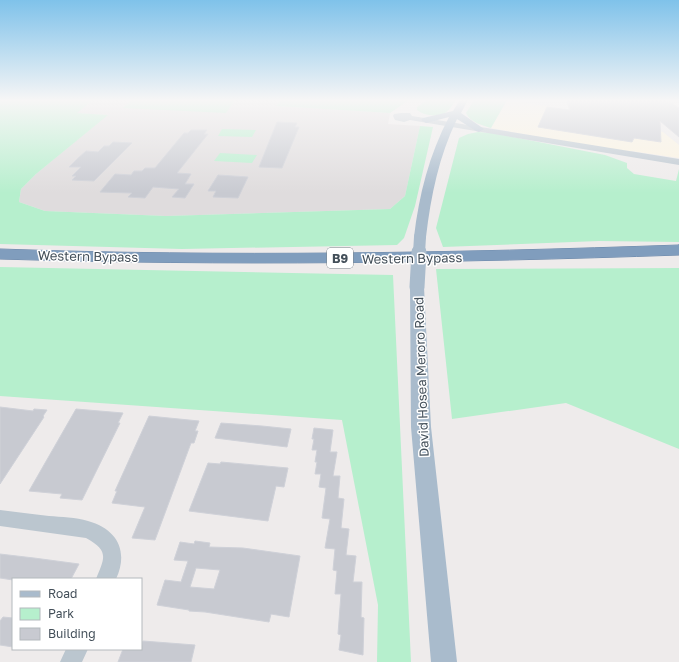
<svg xmlns="http://www.w3.org/2000/svg" width="679" height="662" font-family="'Golos Text',sans-serif">
<style>
.commercial{fill:#fcf4e1}
.education{fill:#dfdcdd}
.green{fill:#b6efcd}
.building{fill:#c8cad1;stroke:#cfd1d8;fill-rule:evenodd}
.lines{fill:none;stroke-linecap:round;stroke-linejoin:round}
.highway-casing{stroke:#6c88a9;stroke-width:1}
.minor{fill:#bbc6cf;fill-rule:evenodd}
.major{fill:#a9bbcc;fill-rule:evenodd}
.highway{fill:#809dbd;fill-rule:evenodd}
.major-bridge-far1{stroke:#a9bbcc;stroke-width:12}
.major-bridge{stroke:#a9bbcc;stroke-width:15}
.labels{text-anchor:middle;dominant-baseline:central;stroke-width:3;stroke-linejoin:round;paint-order:stroke}
.shield{fill:#fff;stroke:#7b848b;stroke-width:1}
.shield-label{font-size:12px;font-weight:bold;fill:#434f59}
.street-label{font-size:13px;fill:#434f59;stroke:#fff}
</style>
<rect width="100%" height="100%" fill="#eeebeb"/>
<path class="commercial" d="M507 100 632 119 631 127 663 132 679 145V158L631 151 630 154 491 128Z"/>
<path class="education" d="M93 100H281L277 106 390 113 388 124 420 126 405 196 390 209 166 216 45 211 19 202 21 189 36 174 107 115 76 113Z"/>
<path class="green" d="M0 100H93L77 113 108 115 36 174 21 189 19 202 45 211 166 216 390 209 405 196 420 126 433 127 415 206 404 238 397 245 182 249 0 244Z
M131 100H235L226 113 123 108Z
M281 100H409L390 113 276 106Z
M427 100H456C453 104 450 110 445 113 437 117 424 116 417 110V107Z
M474 100H507L491 128C482 125 471 123 466 113Z
M222 129 256 130 252 137 218 136Z
M478 132 492 133 605 155 627 163V168L634 174 676 181 679 169V242L599 241 443 247 436 228 459 138 468 134Z
M220 153 257 155 252 163 214 161Z
M0 267 393 275 411 662H377L378 605 342 420 0 396Z
M679 268V449L566 403 452 419 436 269Z"/>
<path class="building" d="M566 100H667L679 108V137L660 121 661 142 634 138 632 142 538 127 547 107 570 110Z
M277 122 297 123 295 127H299L282 168 259 167Z
M191 130H207L204 134H208L177 173 191 174 185 184H194L185 198 172 197 179 189 153 187 145 198 128 197 132 193 100 192 115 174 131 175 134 171H142L145 168H155L184 133H188Z
M113 142 132 143 94 181 72 180 76 176H72L81 167H69L77 159 86 151 98 152 104 146H109Z
M218 175 248 177 238 198 213 197 216 191H208Z
M0 407 33 411 34 409 47 410 43 416 44 417 0 484Z
M76 409 123 413 118 423H120L82 500 60 498 62 494 29 491Z
M149 416 199 421 195 431H198L194 443H191L155 540 132 538 145 507 112 503 117 491H115Z
M221 423 262 426 291 429 287 447 215 438Z
M314 428 333 430 330 452H337L333 476H340L338 498 344 499 341 528 349 529 346 555 356 556 353 582H362L361 617 364 618 363 655 339 650 341 635 338 634 341 594H335L337 571 333 570 335 549 325 548 330 519 322 518 326 488 319 487 321 474H315L317 462H315L317 450H312L314 439H312Z
M221 462 288 468 284 487 276 486 268 521 189 511 208 463 220 464Z
M195 541 210 543 209 547 243 548 300 556 289 617 271 614 269 622 205 612 189 611V610L157 605 165 580 181 582 188 561 174 560 180 542 194 544ZM196 568 220 570 214 589 190 587Z
M0 554 34 558 79 564 71 579 13 580 0 578Z
M3 617 13 618V647L0 645V621Z
M143 641 195 645 191 662H118L123 649H141Z"/>
<g class="lines">
<defs>
<path id="highway" d="M679 245V255C453 263 227 266 0 259V249C226 257 453 253 679 245Z"/>
</defs>
<use href="#highway" class="highway-casing"/>
<path class="minor" d="M401 113H410L412 116 679 159V165L410 120 404 122 395 120 393 116 394 114Z
M0 510C16 512 32 514 49 516 61 517 76 517 88 521 117 529 129 551 116 579H96C105 557 109 551 86 538L0 526Z
M66 649H88L82 662H60Z"/>
<path class="major" d="M460 100H468L461 113 484 129 479 132 476 131 457 119C439 156 431 195 426 237L425 240H415L414 237C419 195 429 155 449 117L426 123 421 120 423 118 453 111Z
M417 282 422 284 424 287 431 427 457 662H431L411 427 410 287 412 284Z"/>
<use href="#highway" class="highway"/>
<path class="major-bridge-far1" d="M419 253 420 237"/>
<path class="major-bridge" d="M417 287 419 252"/>
</g>
<linearGradient id="sky" x2="0" y2="1"><stop stop-color="#7fc2ea"/><stop offset="0.52" stop-color="#f7f6f6"/><stop offset="1" stop-color="#f7f6f6" stop-opacity="0"/></linearGradient>
<rect width="679" height="193" fill="url(#sky)"/>
<g class="labels">
<rect class="shield" x="327" y="248" width="26" height="20" rx="3"/>
<g class="shield-label">
<text x="340" y="258">B9</text>
</g>
<g class="street-label">
<text transform="translate(88 256) rotate(1)">Western Bypass</text>
<text transform="translate(412 258) rotate(-1)">Western Bypass</text>
<text transform="translate(421 377) rotate(-92)">David Hosea Meroro Road</text>
</g>
</g>
<rect x="12" y="578" width="130" height="72" fill="#ffffff" stroke="#b4b9bd"/>
<rect x="20" y="591" width="20" height="6" fill="#a9bbcc" stroke="#b4b9bd"/>
<text x="48" y="598" font-size="12" fill="#434f59">Road</text>
<rect x="20" y="608" width="20" height="12" fill="#b6efcd" stroke="#b4b9bd"/>
<text x="48" y="618" font-size="12" fill="#434f59">Park</text>
<rect x="20" y="628" width="20" height="12" fill="#c8cad1" stroke="#b4b9bd"/>
<text x="48" y="638" font-size="12" fill="#434f59">Building</text>
</svg>
